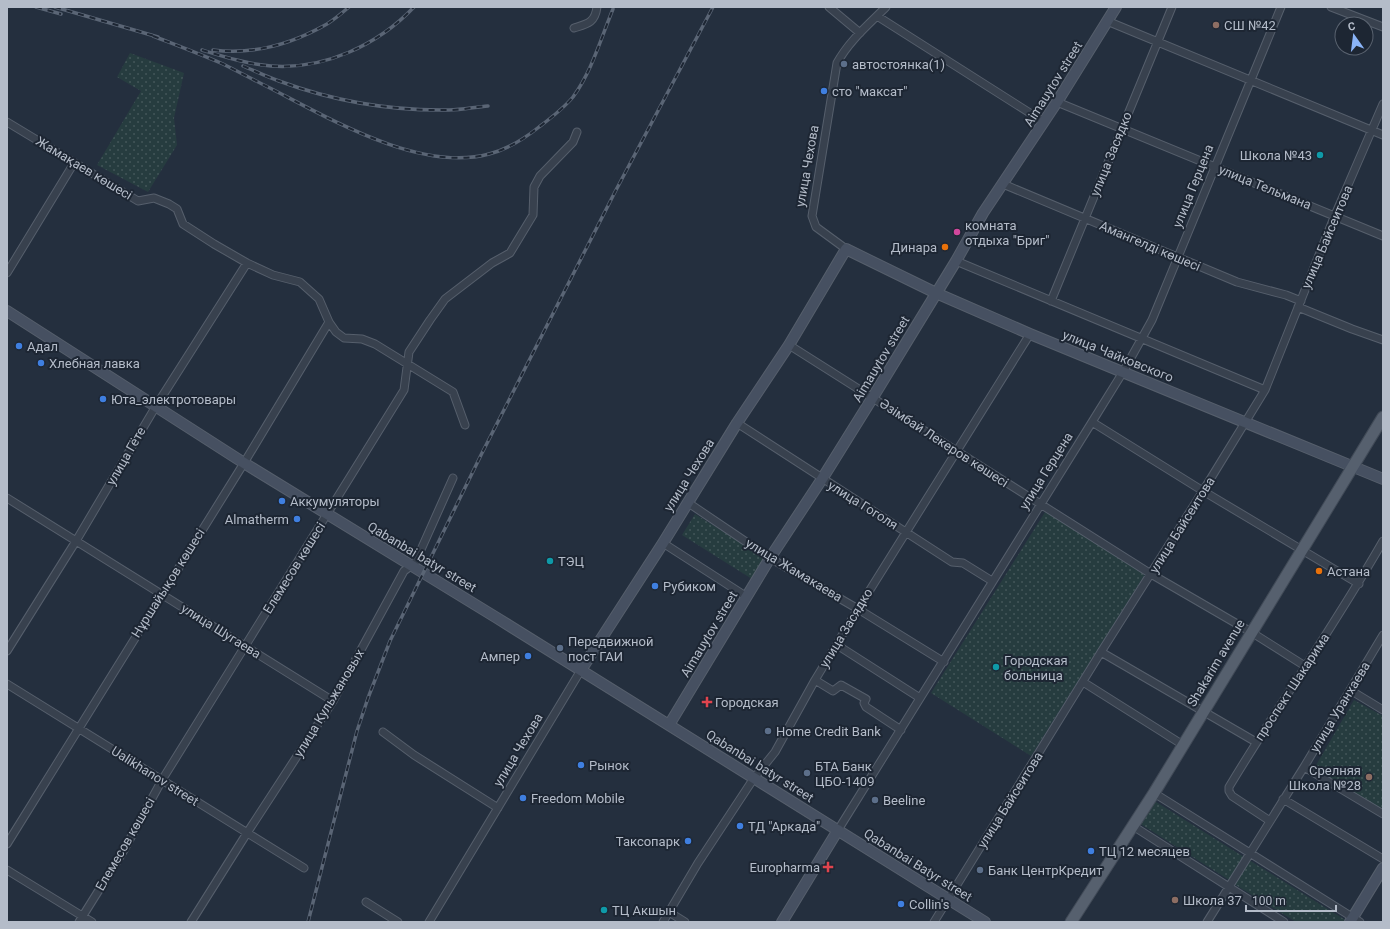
<svg xmlns="http://www.w3.org/2000/svg" width="1390" height="929" font-family="Roboto,sans-serif">
<style>
.park{fill:url(#park-dots)}
.lines{fill:none;stroke-linecap:round;stroke-linejoin:round}
.street-casing{stroke:#565f6c;stroke-width:9}
.secondary-casing{stroke:#565f6c;stroke-width:12}
.primary-casing{stroke:#414a57;stroke-width:13}
.street{stroke:#38414e;stroke-width:7}
.secondary{stroke:#465061;stroke-width:10}
.primary{stroke:#56606e;stroke-width:11}
.rail-casing{stroke:#5a6575;stroke-width:3.5}
.rail{stroke:#1d2633;stroke-width:2;stroke-dasharray:6;stroke-linecap:butt}
.education-dot{fill:#8d6e63;stroke:#1d2633;stroke-width:1.5}
.service-dot{fill:#5c6f8a;stroke:#1d2633;stroke-width:1.5}
.shop-dot{fill:#3f7fe0;stroke:#1d2633;stroke-width:1.5}
.culture-dot{fill:#0f9aa8;stroke:#1d2633;stroke-width:1.5}
.hotel-dot{fill:#d1479c;stroke:#1d2633;stroke-width:1.5}
.food-dot{fill:#e8710a;stroke:#1d2633;stroke-width:1.5}
.health-dot{fill:#e0444e;stroke:#1d2633;stroke-width:1.5}
.labels{text-anchor:middle;dominant-baseline:central;stroke-width:4;stroke-linejoin:round;paint-order:stroke}
.poi-label{font-size:13px;fill:#b4bcc9;stroke:#1d2633;text-anchor:start}
.street-label{font-size:13px;fill:#b4bcc9;stroke:#1d2633}
</style>
<defs>
<pattern id="park-dots" width="8" height="8" patternUnits="userSpaceOnUse"><rect width="8" height="8" fill="#263c3f"/><path d="M2 2h.1M6 6h.1" fill="none" stroke="#435659" stroke-width="1.8" stroke-linecap="round"/></pattern>
</defs>
<rect width="100%" height="100%" fill="#242f3e"/>
<path class="park" d="M130 53 184 73 174 118 177 145 148 192 97 165 141 91 117 77Z
M1047 509 1147 571 1031 756 931 693Z
M695 514 765 558 752 579 682 535Z
M1354 700 1383 716V813L1312 772Z
M1153 800 1244 857 1229 880 1139 823Z
M1249 860 1347 921 1346 922H1296L1234 884Z"/>
<g class="lines">
<defs>
<path id="street" d="M829 7 860 33
M1331 7 1383 27
M877 16 1044 122
M1107 21 1383 135
M574 28C587 24 595 23 597 7
M1057 102 1383 236
M7 122 138 201 154 198 169 204 177 209 183 224 214 244 247 263 273 275 300 282 319 299 329 322 336 332 344 338 362 339 375 344 453 392 465 425
M1003 184 1237 282 1286 295 1301 301
M846 249 816 227 812 216 837 63C849 41 868 25 886 7
M956 261 1265 390
M7 273 74 163
M1051 301 1172 7
M1298 307 1352 329 1383 340
M789 345 1151 574 1251 632 1305 666
M1092 422 1203 491 1359 584
M737 423 952 562 963 563 992 581
M7 498 333 701
M687 502 770 558 858 609 944 662
M663 543 747 597
M837 645 920 698
M7 651 76 541 156 406 247 263
M1101 652 1256 742
M815 680 833 691 841 685 866 699 864 703 866 707 901 730
M1083 682 1183 745
M7 684 304 868
M1350 690 1383 710
M383 732 414 755 498 808
M1304 767 1383 814
M1154 793 1360 922
M1283 799 1383 859
M1270 821 1232 796 1229 791V787C1279 704 1335 625 1383 541
M1133 826 1284 922
M838 830 1092 422 1123 372 1152 320 1281 7
M7 844 244 463 329 322
M7 870 92 922
M366 902 398 922
M669 912 685 922
M79 922 124 850 162 780 404 390 409 352 430 320 445 299 492 263 510 253 533 215 534 187 540 176 573 142 577 132
M191 922 247 833 333 701 404 571 415 563 453 478
M429 922 581 670
M663 922 698 863 754 778 775 752 815 680 858 609 1030 334
M934 922 1101 652 1203 491 1265 390 1335 215 1383 104
M1207 922 1304 767 1383 635"/>
<path id="secondary" d="M7 311 244 463 497 618 985 922
M581 670 663 543 737 423 789 345 846 249 936 293 1030 334 1383 479
M669 725 770 558 822 479 873 397 956 261 983 213 1057 102 1116 7
M782 922 838 830
M1350 922 1383 868"/>
<path id="primary" d="M1071 922 1154 793 1383 417"/>
</defs>
<use href="#street" class="street-casing"/>
<use href="#secondary" class="secondary-casing"/>
<use href="#primary" class="primary-casing"/>
<use href="#street" class="street"/>
<use href="#secondary" class="secondary"/>
<use href="#primary" class="primary"/>
<defs>
<path id="rail" d="M36 7 61 14
M55 7 158 37
M153 36C176 45 200 54 223 64 237 71 252 79 266 86 327 117 419 173 489 154 508 149 524 139 539 127 551 118 563 109 573 97 592 71 601 38 613 9
M202 50C225 57 247 64 271 66 324 70 378 45 414 7
M213 50C253 55 292 44 327 24 335 19 342 13 349 7
M243 66C255 71 267 77 279 81 333 101 391 111 449 110 462 110 475 107 488 106
M308 922 357 731 368 698 390 641 482 453 616 190 713 7"/>
</defs>
<use href="#rail" class="rail-casing"/>
<use href="#rail" class="rail"/>
</g>
<g class="education-dot">
<circle cx="1216" cy="25" r="4"/>
<circle cx="1369" cy="777" r="4"/>
<circle cx="1175" cy="900" r="4"/>
</g>
<g class="service-dot">
<circle cx="844" cy="64" r="4"/>
<circle cx="560" cy="648" r="4"/>
<circle cx="768" cy="731" r="4"/>
<circle cx="807" cy="773" r="4"/>
<circle cx="875" cy="800" r="4"/>
<circle cx="980" cy="870" r="4"/>
</g>
<g class="shop-dot">
<circle cx="824" cy="91" r="4"/>
<circle cx="19" cy="346" r="4"/>
<circle cx="41" cy="363" r="4"/>
<circle cx="103" cy="399" r="4"/>
<circle cx="282" cy="501" r="4"/>
<circle cx="297" cy="519" r="4"/>
<circle cx="655" cy="586" r="4"/>
<circle cx="528" cy="656" r="4"/>
<circle cx="581" cy="765" r="4"/>
<circle cx="523" cy="798" r="4"/>
<circle cx="740" cy="826" r="4"/>
<circle cx="688" cy="841" r="4"/>
<circle cx="1091" cy="851" r="4"/>
<circle cx="901" cy="904" r="4"/>
</g>
<g class="culture-dot">
<circle cx="1320" cy="155" r="4"/>
<circle cx="550" cy="561" r="4"/>
<circle cx="996" cy="667" r="4"/>
<circle cx="604" cy="910" r="4"/>
</g>
<circle class="hotel-dot" cx="957" cy="232" r="4"/>
<g class="food-dot">
<circle cx="945" cy="247" r="4"/>
<circle cx="1319" cy="571" r="4"/>
</g>
<g class="health-dot">
<path d="M705 696h4v4h4v4h-4v4h-4v-4h-4v-4h4z"/>
<path d="M826 861h4v4h4v4h-4v4h-4v-4h-4v-4h4z"/>
</g>
<g class="labels">
<g class="poi-label">
<text x="1224" y="25">СШ №42</text>
<text x="852" y="64">автостоянка(1)</text>
<text x="832" y="91">сто "максат"</text>
<text x="1312" y="155" text-anchor="end">Школа №43</text>
<text x="965" y="225">комната<tspan x="965" dy="15">отдыха "Бриг"</tspan></text>
<text x="937" y="247" text-anchor="end">Динара</text>
<text x="27" y="346">Адал</text>
<text x="49" y="363">Хлебная лавка</text>
<text x="111" y="399">Юта_электротовары</text>
<text x="290" y="501">Аккумуляторы</text>
<text x="289" y="519" text-anchor="end">Almatherm</text>
<text x="558" y="561">ТЭЦ</text>
<text x="1327" y="571">Астана</text>
<text x="663" y="586">Рубиком</text>
<text x="568" y="641">Передвижной<tspan x="568" dy="15">пост ГАИ</tspan></text>
<text x="520" y="656" text-anchor="end">Ампер</text>
<text x="1004" y="660">Городская<tspan x="1004" dy="15">больница</tspan></text>
<text x="715" y="702">Городская</text>
<text x="776" y="731">Home Credit Bank</text>
<text x="589" y="765">Рынок</text>
<text x="815" y="766">БТА Банк<tspan x="815" dy="15">ЦБО-1409</tspan></text>
<text x="1361" y="770" text-anchor="end">Срелняя<tspan x="1361" dy="15">Школа №28</tspan></text>
<text x="531" y="798">Freedom Mobile</text>
<text x="883" y="800">Beeline</text>
<text x="748" y="826">ТД "Аркада"</text>
<text x="680" y="841" text-anchor="end">Таксопарк</text>
<text x="1099" y="851">ТЦ 12 месяцев</text>
<text x="820" y="867" text-anchor="end">Europharma</text>
<text x="988" y="870">Банк ЦентрКредит</text>
<text x="1183" y="900">Школа 37</text>
<text x="909" y="904">Collin's</text>
<text x="612" y="910">ТЦ Акшын</text>
</g>
<g class="street-label">
<text transform="translate(1053 84) rotate(-58)">Aimauytov street</text>
<text transform="translate(1111 154) rotate(-68)">улица Засядко</text>
<text transform="translate(807 166) rotate(-80)">улица Чехова</text>
<text transform="translate(84 168) rotate(31)">Жамақаев көшесі</text>
<text transform="translate(1193 186) rotate(-68)">улица Герцена</text>
<text transform="translate(1265 187) rotate(22)">улица Тельмана</text>
<text transform="translate(1327 237) rotate(-67)">улица Байсеитова</text>
<text transform="translate(1150 246) rotate(23)">Амангелді көшесі</text>
<text transform="translate(1118 356) rotate(22)">улица Чайковского</text>
<text transform="translate(881 359) rotate(-59)">Aimauytov street</text>
<text transform="translate(944 443) rotate(33)">Әзімбай Лекеров көшесі</text>
<text transform="translate(126 456) rotate(-60)">улица Гёте</text>
<text transform="translate(1046 471) rotate(-58)">улица Герцена</text>
<text transform="translate(689 475) rotate(-58)">улица Чехова</text>
<text transform="translate(863 505) rotate(32)">улица Гоголя</text>
<text transform="translate(1182 525) rotate(-58)">улица Байсеитова</text>
<text transform="translate(422 557) rotate(31)">Qabanbai batyr street</text>
<text transform="translate(294 568) rotate(-58)">Елемесов көшесі</text>
<text transform="translate(794 570) rotate(31)">улица Жамакаева</text>
<text transform="translate(168 583) rotate(-58)">Нұршайықов көшесі</text>
<text transform="translate(846 628) rotate(-59)">улица Засядко</text>
<text transform="translate(221 631) rotate(32)">улица Шугаева</text>
<text transform="translate(709 634) rotate(-59)">Aimauytov street</text>
<text transform="translate(1216 663) rotate(-59)">Shakarim avenue</text>
<text transform="translate(1292 687) rotate(-57)">проспект Шакарима</text>
<text transform="translate(329 703) rotate(-59)">улица Кульжановых</text>
<text transform="translate(1340 707) rotate(-59)">улица Уранхаева</text>
<text transform="translate(518 750) rotate(-59)">улица Чехова</text>
<text transform="translate(760 766) rotate(32)">Qabanbai batyr street</text>
<text transform="translate(155 776) rotate(32)">Ualikhanov street</text>
<text transform="translate(1010 800) rotate(-58)">улица Байсеитова</text>
<text transform="translate(125 844) rotate(-60)">Елемесов көшесі</text>
<text transform="translate(918 865) rotate(32)">Qabanbai Batyr street</text>
</g>
</g>
<rect width="1390" height="929" fill="none" stroke="#b4bcc9" stroke-width="16"/>
<g transform="translate(1354 36) rotate(346)"><circle r="19" fill="#1d2633" stroke="#59626f"/>
<path d="M0-3L7 15L0 10L-7 15Z" fill="#8ab4f8"/>
<text y="-6" font-size="11" font-weight="bold" text-anchor="middle" fill="#b4bcc9">С</text>
</g>
<path d="M1246 905v6h90v-6" fill="none" stroke="#b4bcc9" stroke-width="2"/>
<text x="1252" y="905" font-size="12" fill="#b4bcc9" stroke="#1d2633" stroke-width="3" paint-order="stroke">100 m</text>
</svg>
